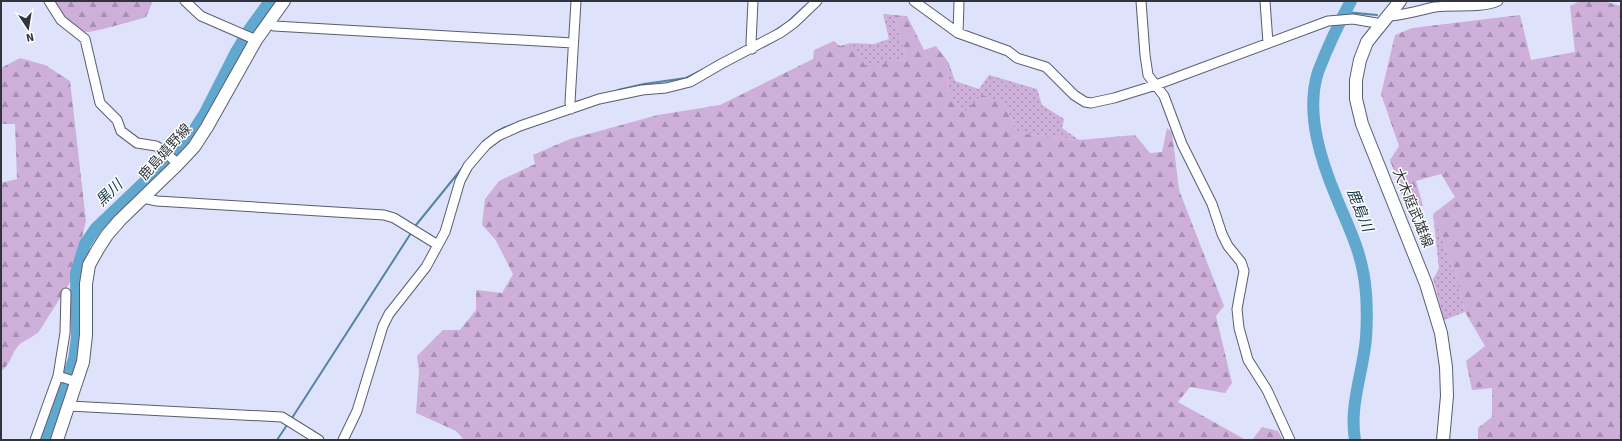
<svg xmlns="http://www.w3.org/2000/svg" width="1622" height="441" font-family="Signika,'Noto Sans JP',sans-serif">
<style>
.grass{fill:url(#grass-dots)}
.forest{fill:url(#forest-firs)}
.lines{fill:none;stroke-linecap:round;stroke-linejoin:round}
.stream{stroke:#5385a3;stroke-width:2}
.river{stroke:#61a8cf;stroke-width:12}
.minor-casing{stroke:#595d71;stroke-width:11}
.major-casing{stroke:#595d71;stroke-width:14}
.minor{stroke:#fff;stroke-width:9}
.major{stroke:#fff;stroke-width:12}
.labels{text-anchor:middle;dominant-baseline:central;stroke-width:3;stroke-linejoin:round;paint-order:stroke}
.street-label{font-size:14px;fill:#32343d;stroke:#fff}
.water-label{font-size:15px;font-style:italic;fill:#163748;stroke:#fff}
</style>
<defs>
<pattern id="grass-dots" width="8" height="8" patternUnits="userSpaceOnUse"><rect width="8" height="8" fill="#cdafd9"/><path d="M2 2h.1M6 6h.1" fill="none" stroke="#a78fb1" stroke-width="1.8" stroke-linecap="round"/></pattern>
<pattern id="forest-firs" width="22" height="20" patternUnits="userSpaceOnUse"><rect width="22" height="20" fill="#cdafd9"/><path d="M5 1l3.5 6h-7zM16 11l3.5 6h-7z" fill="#a78fb1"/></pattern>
</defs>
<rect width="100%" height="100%" fill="#dee3fb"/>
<path class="grass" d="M883 14 894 15 906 59 866 68 851 43 874 44 889 39Z
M949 63 955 81 979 89 989 75 1037 89 1042 105 1064 119 1062 128 1079 140 1018 133 1004 103 963 113 947 89Z
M1433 214 1457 278 1465 312 1444 320 1433 279 1439 269Z"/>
<path class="forest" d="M53 1H153L146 17C137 20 92 33 86 32 70 29 60 14 53 1Z
M1580 1H1603L1621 6V440H1478V428L1492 417V388L1472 390 1466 361 1485 346 1465 312 1457 278 1433 214 1455 197 1441 174 1416 181 1423 206H1406L1390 160 1399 146 1381 94 1395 35 1412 28 1520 15 1531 60 1575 52 1570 6Z
M894 15 907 16 924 50 936 46 949 63 947 89 963 113 982 95 1004 103 1018 133 1079 140 1135 135 1150 153 1162 152 1167 128 1172 132 1179 190 1224 306 1216 316 1232 383 1225 393 1190 387 1178 402 1246 440H464L456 431 416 413 419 372 417 356 443 330H460L476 310V290L502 293 513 274 495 239 482 225 485 199 499 181 535 164 533 155 570 139 658 115 720 105 813 59 814 50 834 41 840 46 851 43 866 67 906 59Z
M20 58 45 65 70 81 86 221 72 279 40 330C33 338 24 340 19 345 11 353 11 365 1 371V183L17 179 15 124H1V68Z
M1262 427 1278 431 1283 440H1252Z"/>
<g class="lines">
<path class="stream" d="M1434 3 1453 1
M1345 12 1377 15
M771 33 788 22 805 6
M618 90 644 84 686 78 704 69
M576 102 583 100
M496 132 503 128 514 124
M482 143 493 135
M416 225 463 167
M292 418 411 233
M277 440 287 425"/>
<path class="river" d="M1351 1C1340 21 1326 51 1318 72 1305 113 1321 161 1337 199 1351 233 1363 255 1366 293 1367 308 1367 324 1366 338 1363 373 1349 405 1355 440
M46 440 74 359 77 337 76 273 85 244 96 228 180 148 192 133 205 113 236 52 249 30 270 1"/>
<defs>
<path id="minor" d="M49 1 61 20 85 39 100 103 117 120 121 131 137 143 156 146 164 151 178 164
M185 1 201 16 256 40
M914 1 958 33 1008 51 1017 58 1046 67 1074 95 1085 102 1091 103 1114 98 1156 85 1328 21 1353 19 1382 24
M1141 1 1145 55 1148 75 1164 96 1182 144 1212 204 1222 234 1228 246 1241 262 1244 271 1237 309 1239 328 1248 360 1267 390 1290 440
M1265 1 1268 43
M1389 16C1405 15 1420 10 1435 7 1456 4 1479 9 1498 1
M269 23 274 26 573 43
M958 33 959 2
M752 49 751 43 753 1
M571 109 570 102 576 1
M143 198 157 201 384 215 394 218 438 245
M58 376 77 382
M69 406 282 417 319 440
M35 440 58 376 65 333 66 293
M343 440 357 411 383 326 389 314 426 267 445 232 460 181 468 166 486 145 498 136 520 126 599 99 642 90 666 88 690 82 721 64 780 33 794 23 817 1"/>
<path id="major" d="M1400 1 1367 42 1360 60 1356 80V99L1362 124 1426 284 1441 333 1446 367 1447 396 1443 440
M57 440 83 362 86 335V284L89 265 98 249 107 235 120 220 178 164 194 147 207 127 256 40 284 1"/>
</defs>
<use href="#minor" class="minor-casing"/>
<use href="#major" class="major-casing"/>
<use href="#minor" class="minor"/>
<use href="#major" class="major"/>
</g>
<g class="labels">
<g class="street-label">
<text transform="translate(165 152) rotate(-48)">鹿島嬉野線</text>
<text transform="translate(1413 208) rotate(68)">大木庭武雄線</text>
</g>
<g class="water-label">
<text transform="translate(109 193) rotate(-44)">黒川</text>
<text transform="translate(1360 210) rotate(68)">鹿島川</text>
</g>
</g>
<rect width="1622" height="441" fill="none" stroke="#32343d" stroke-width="4"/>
<g transform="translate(28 28) rotate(168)" stroke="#ffffff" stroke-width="3" paint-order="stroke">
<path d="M0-3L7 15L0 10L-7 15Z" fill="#32343d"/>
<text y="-6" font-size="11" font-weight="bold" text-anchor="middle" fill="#32343d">N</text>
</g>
</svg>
